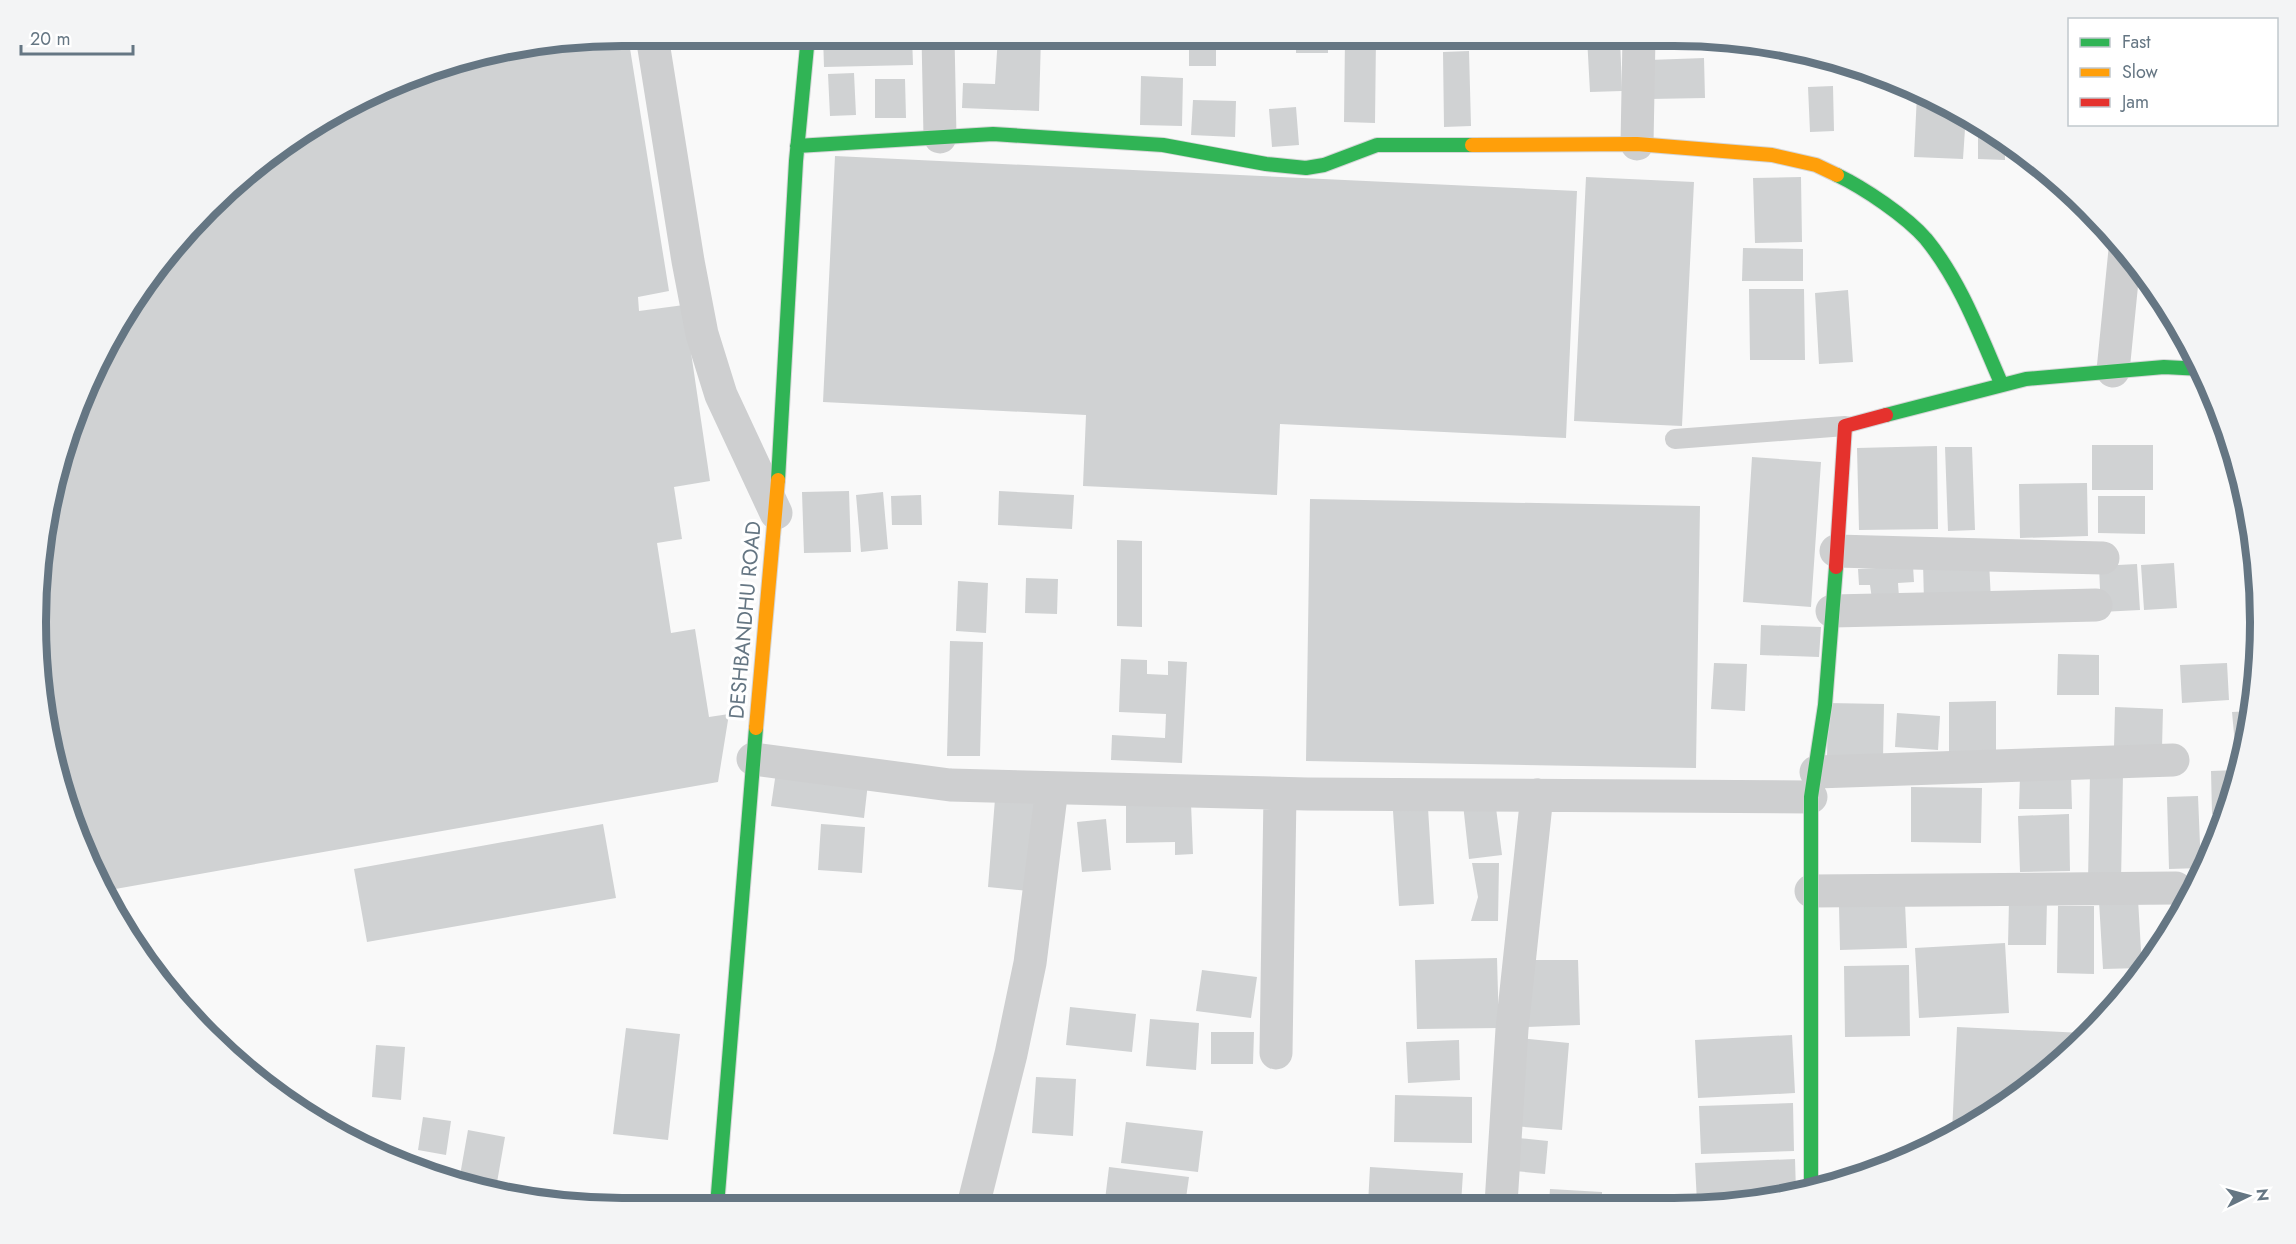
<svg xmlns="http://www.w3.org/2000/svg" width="2296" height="1244" font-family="Jost,sans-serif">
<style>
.building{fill:#d0d2d3}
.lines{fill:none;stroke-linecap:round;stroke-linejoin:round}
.fast-casing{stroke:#d5d6d7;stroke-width:16}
.slow-casing{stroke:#d5d6d7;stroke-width:16}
.jam-casing{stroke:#d5d6d7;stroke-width:16}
.lane{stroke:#cecfd0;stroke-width:20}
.street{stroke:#cecfd0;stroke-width:33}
.fast{stroke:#30b455;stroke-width:14}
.slow{stroke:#ff9f0a;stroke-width:14}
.jam{stroke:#e5322d;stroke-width:14}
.labels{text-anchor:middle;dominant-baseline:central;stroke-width:6;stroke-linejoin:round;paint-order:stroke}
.street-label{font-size:21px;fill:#657683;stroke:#fff}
.rim{fill:none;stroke:#657683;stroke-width:8}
</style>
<rect width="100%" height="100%" fill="#f9f9f9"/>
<path class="building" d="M628 36 669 291 638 297 639 311 684 305 710 481 674 487 682 539 657 543 671 633 695 629 709 717 729 714 718 782 104 891 81 847 56 773 37 661V583L56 471 81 397 135 297 182 235 265 157 329 114 433 67 508 47Z
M823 36H912L913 65 824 67Z
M998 36H1041L1039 111 962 108 963 83 995 84Z
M1189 37H1216V66H1189Z
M1296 37H1328V53H1296Z
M1345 37H1376L1375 123 1344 122Z
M1587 37H1620L1622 91 1590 92Z
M1469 51 1471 126 1444 127 1443 52Z
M1704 58 1705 98 1650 99 1649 60Z
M854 73 856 115 830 116 828 74Z
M1141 76 1183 78 1182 126 1140 125Z
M875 79H905L906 118H875Z
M1833 86 1834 131 1810 132 1808 87Z
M1917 94 1966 114 1963 159 1914 157Z
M1193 100 1236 101 1235 137 1191 135Z
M1296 107 1299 145 1272 147 1269 109Z
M1978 123 2005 142V160L1978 159Z
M835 156 1577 191 1566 438 1280 424 1277 495 1083 486 1086 415 823 402Z
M1586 177 1694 182 1682 426 1574 421Z
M1801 177 1802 242 1755 243 1753 178Z
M1743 248 1803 249V281H1742Z
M1749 289H1804L1805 360H1750Z
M1848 290 1853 362 1819 364 1815 293Z
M2092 445H2153V490H2092Z
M1937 446 1938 529 1859 530 1857 448Z
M1945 447H1972L1975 530 1948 531Z
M1752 457 1821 462 1811 607 1743 602Z
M2087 483 2088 536 2020 538 2019 484Z
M849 491 851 552 804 553 802 492Z
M999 491 1074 495 1072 529 998 525Z
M883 492 888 549 861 552 856 495Z
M921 495 922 525H892L891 496Z
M2098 496H2145V534L2098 533Z
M1310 499 1700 506 1696 768 1306 761Z
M1117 540 1142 541V627L1117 626Z
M1989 561 1991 601 1924 602 1923 563Z
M2174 563 2177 608 2144 610 2141 565Z
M2137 564 2140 610 2101 612 2099 566Z
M1913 566 1914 582 1898 583 1899 597 1872 599 1870 585H1859L1858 569Z
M1026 578 1058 579 1057 614 1025 613Z
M958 581 988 583 986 633 956 631Z
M1761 625 1821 627 1819 657 1760 655Z
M950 641 983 642 980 756H947Z
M2058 654 2099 655V695H2057Z
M1121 659 1147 660V674L1168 675V661L1187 662 1182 763 1111 760 1112 735 1165 738 1166 714 1119 712Z
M1714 663 1747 664 1745 711 1711 709Z
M2227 663 2229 700 2182 703 2180 665Z
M1996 701V755H1949V702Z
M1828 703 1884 704 1883 759 1827 757Z
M2115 707 2163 709 2162 748 2114 747Z
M2252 711 2244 745H2235L2232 712Z
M1897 713 1940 716 1938 750 1895 747Z
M2238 770 2227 814H2212L2211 771Z
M776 772 868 783 864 818 771 806Z
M2090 773 2123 774 2121 882 2088 881Z
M2071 775 2072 809H2019L2020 776Z
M1911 787 1982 788 1981 843 1911 842Z
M2198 796 2201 868 2169 869 2167 797Z
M995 799 1035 802 1029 891 988 887Z
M1495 800 1502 855 1469 859 1463 804Z
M1191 803 1193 854 1175 855V842L1126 843V805Z
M1428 808 1434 904 1399 906 1393 811Z
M2069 814 2070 871 2020 872 2018 816Z
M1106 819 1111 870 1082 872 1077 822Z
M2210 821H2224L2211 851Z
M603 824 616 898 367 942 354 869Z
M821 824 865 827 862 873 818 870Z
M1472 863H1499L1498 921H1471L1478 897Z
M2138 899 2142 968 2103 969 2099 901Z
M2009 900H2047L2046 945H2008Z
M1905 903 1907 948 1840 950 1839 906Z
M2058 906H2094V974L2057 973Z
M2005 943 2009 1013 1919 1018 1915 948Z
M1497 958 1499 1028 1417 1029 1415 960Z
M1526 960H1578L1580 1025 1527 1027Z
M1909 965 1910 1036 1845 1037 1844 966Z
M1202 970 1257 977 1251 1018 1196 1011Z
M1070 1007 1136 1014 1132 1052 1066 1045Z
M1150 1019 1199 1023 1196 1070 1146 1066Z
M1957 1027 2083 1033V1036L2000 1109 1952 1133Z
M626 1028 680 1034 668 1140 613 1134Z
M1211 1032H1254L1253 1064H1211Z
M1792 1035 1795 1093 1698 1098 1695 1040Z
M1519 1038 1569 1043 1562 1130 1512 1126Z
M1459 1040 1460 1080 1408 1083 1406 1042Z
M376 1045 405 1047 401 1100 372 1097Z
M1036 1077 1076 1079 1073 1136 1032 1133Z
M1395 1095 1472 1097V1143L1394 1142Z
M1793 1103 1794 1151 1701 1154 1699 1106Z
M423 1117 451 1121 446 1155 418 1150Z
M1126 1122 1203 1131 1198 1172 1121 1163Z
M468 1130 505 1137 496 1188 459 1181Z
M1518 1138 1548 1141 1545 1174 1515 1171Z
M1795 1159 1796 1192 1750 1203H1697L1695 1163Z
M1109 1167 1189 1177 1185 1205H1144L1105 1200Z
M1370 1167 1463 1173 1461 1204H1368Z
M1550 1189 1602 1192V1204H1549Z
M1614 1195 1663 1197V1203H1614Z"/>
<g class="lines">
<defs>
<path id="fast" d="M797 146 993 134 1163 145 1266 164 1306 168 1324 165 1377 145H1472
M1837 175C1864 188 1906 216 1926 239 1961 282 1980 335 2002 385
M1886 415 2026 379 2164 367 2202 369
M778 480 796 161 808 36
M1811 1189V797L1825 705 1836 567
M717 1206 756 728"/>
<path id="slow" d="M1472 145 1637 144 1772 155 1816 165 1837 175
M756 728 778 480"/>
<path id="jam" d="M1836 567 1845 426 1886 415"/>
</defs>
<use href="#fast" class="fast-casing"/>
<use href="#slow" class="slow-casing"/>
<use href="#jam" class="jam-casing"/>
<path class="lane" d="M1675 439 1845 426"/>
<path class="street" d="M652 36 688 261 702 334 721 395 776 513
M938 36 940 137
M1637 144 1639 37
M2113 371 2125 250
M1836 551 2103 558
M1832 611 2096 605
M753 759 950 785 1307 794 1811 797
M1816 772 2173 760
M1811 891 2176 888
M1276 1053 1280 794
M1501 1204 1512 1029 1537 795
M973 1206 1011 1054 1030 963 1052 788"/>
<use href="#fast" class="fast"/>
<use href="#slow" class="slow"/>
<use href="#jam" class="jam"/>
</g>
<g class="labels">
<g class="street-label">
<text transform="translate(745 620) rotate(-85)">DESHBANDHU ROAD</text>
</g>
</g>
<path d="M0 0H2296V1244H0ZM622 46H1674A576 576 0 0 1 2250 622V622A576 576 0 0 1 1674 1198H622A576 576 0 0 1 46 622V622A576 576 0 0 1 622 46Z" fill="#f3f4f5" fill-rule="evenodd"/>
<path class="rim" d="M622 46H1674A576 576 0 0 1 2250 622V622A576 576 0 0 1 1674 1198H622A576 576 0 0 1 46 622V622A576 576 0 0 1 622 46Z"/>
<rect x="2068" y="18" width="210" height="108" fill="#ffffff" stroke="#c1c8cd" stroke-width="1.5"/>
<rect x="2080" y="38" width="30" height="9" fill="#30b455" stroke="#c1c8cd" stroke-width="1.5"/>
<text x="2122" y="48" font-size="18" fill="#657683">Fast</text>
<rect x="2080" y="68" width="30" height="9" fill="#ff9f0a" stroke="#c1c8cd" stroke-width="1.5"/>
<text x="2122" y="78" font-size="18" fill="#657683">Slow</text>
<rect x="2080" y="98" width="30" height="9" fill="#e5322d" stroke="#c1c8cd" stroke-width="1.5"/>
<text x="2122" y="108" font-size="18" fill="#657683">Jam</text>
<g transform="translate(2248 1196) rotate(85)" stroke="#ffffff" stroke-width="4.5" paint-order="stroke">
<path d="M0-4.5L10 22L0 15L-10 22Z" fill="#657683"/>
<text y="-9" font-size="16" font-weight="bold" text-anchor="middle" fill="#657683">N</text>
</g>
<path d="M21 45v9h112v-9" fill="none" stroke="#657683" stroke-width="3"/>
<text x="30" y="45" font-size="18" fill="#657683" stroke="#ffffff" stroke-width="4.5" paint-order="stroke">20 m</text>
</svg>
